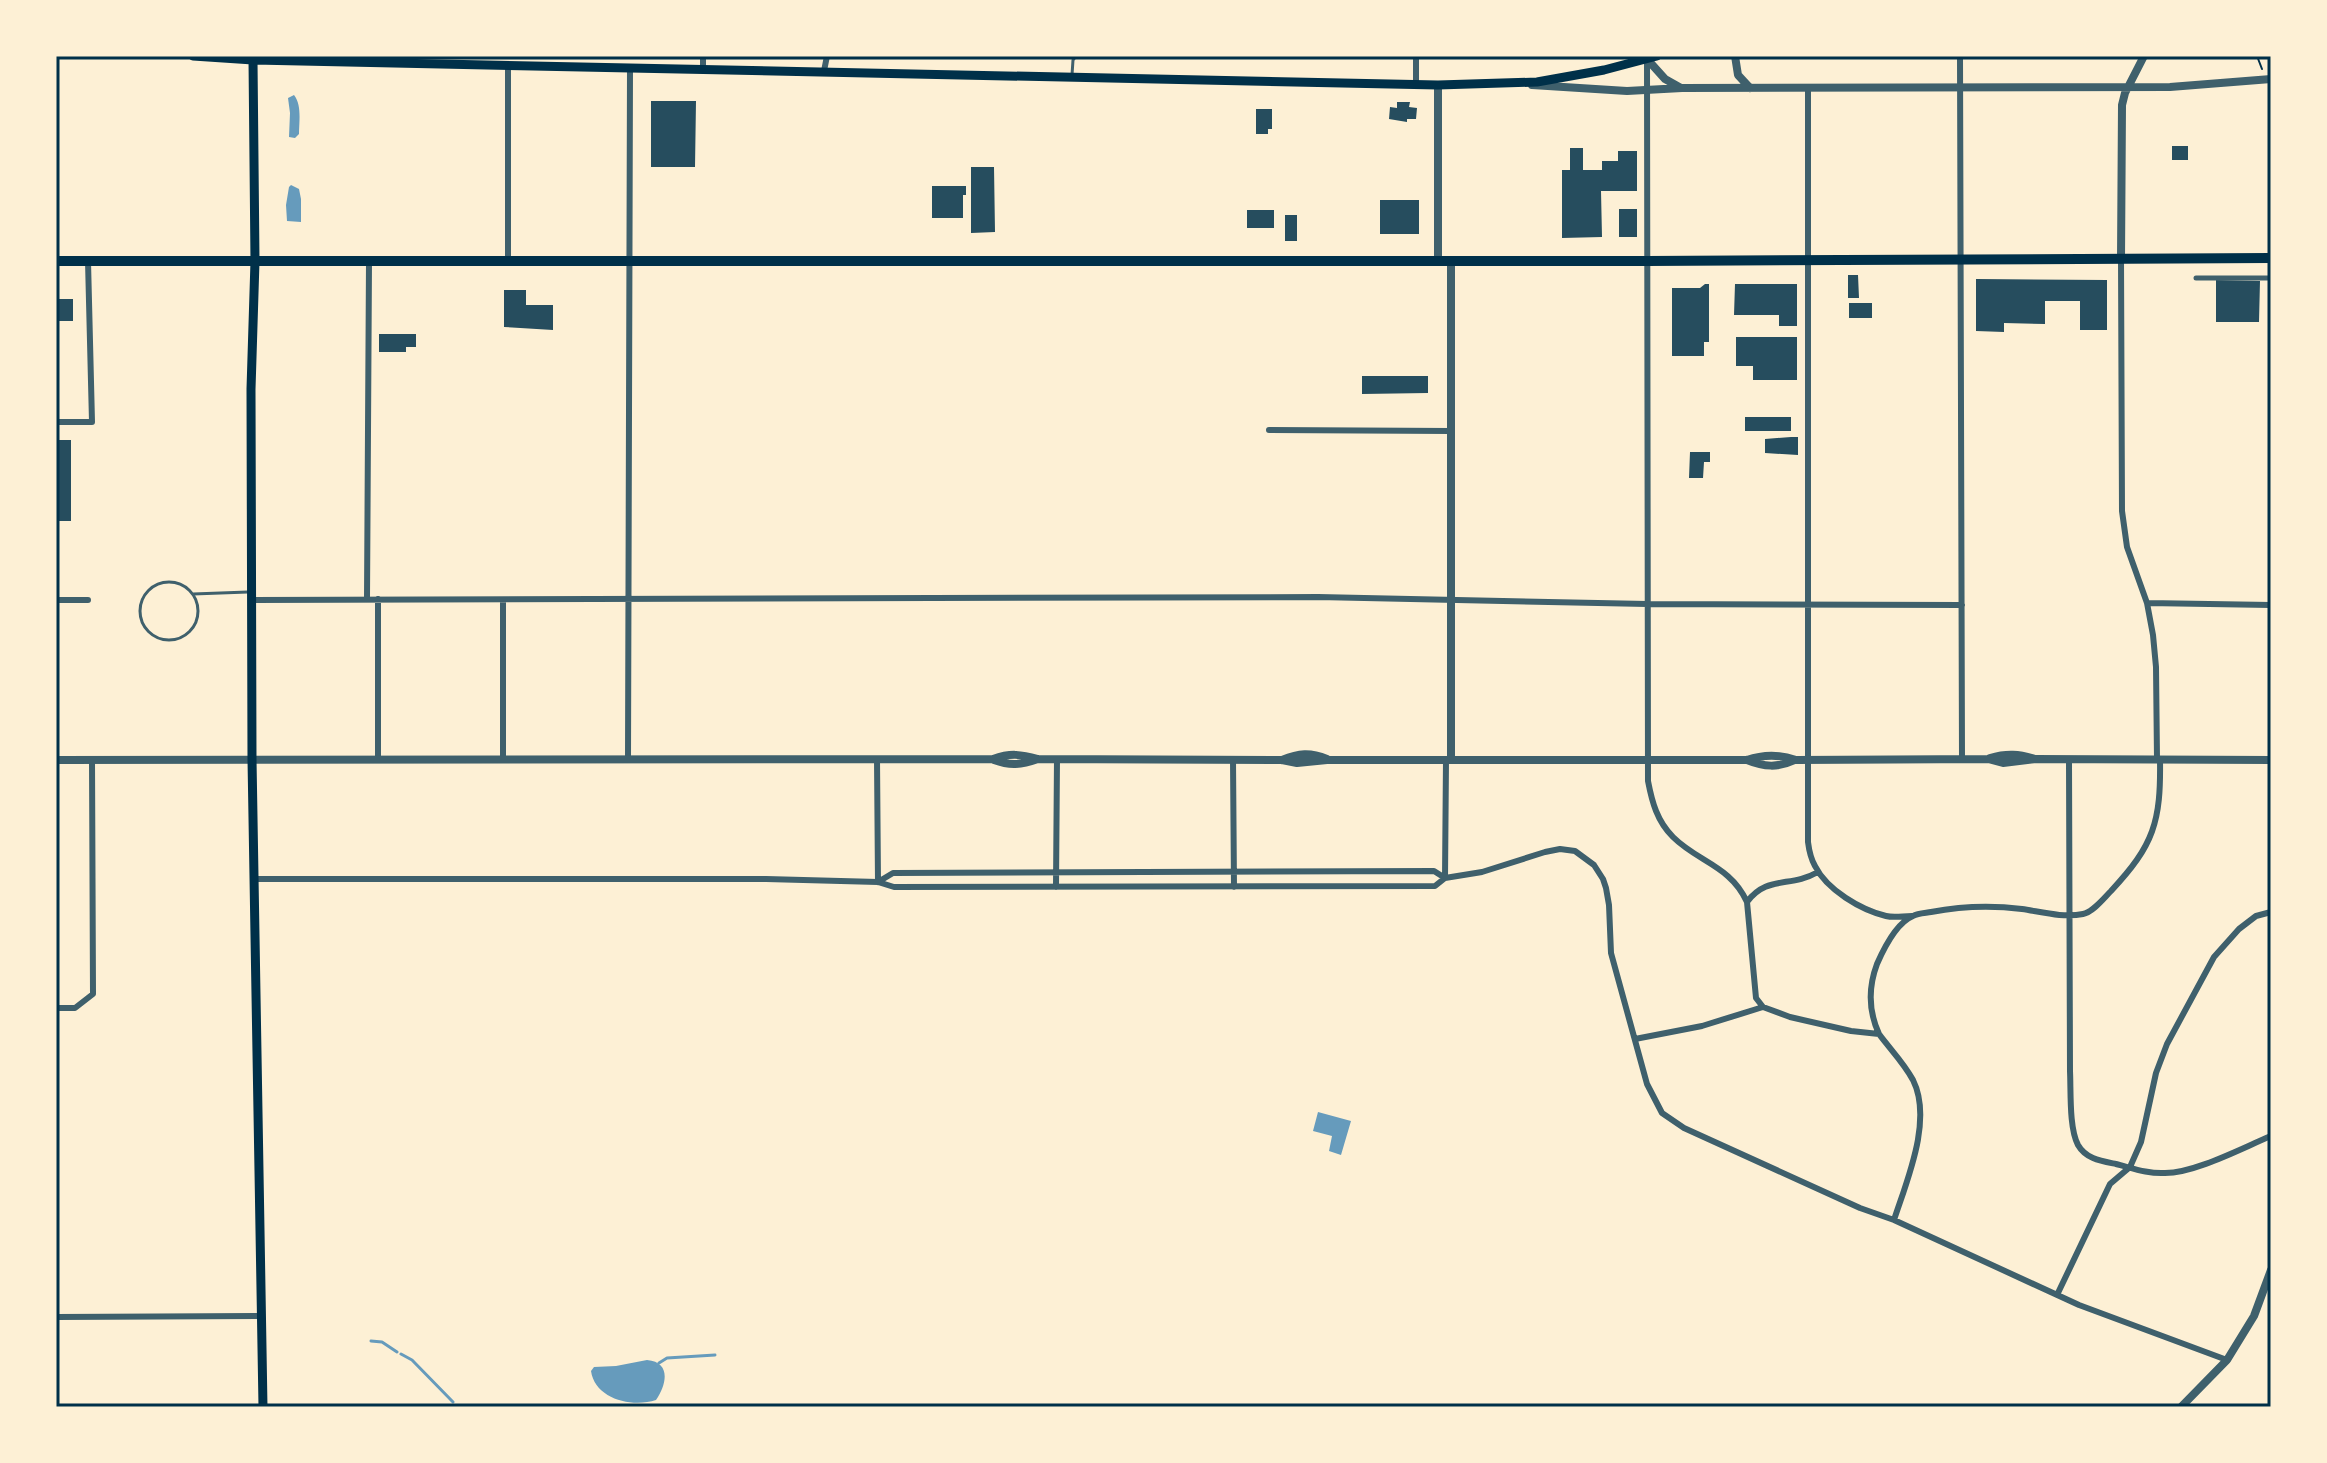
<svg xmlns="http://www.w3.org/2000/svg" width="2327" height="1463" font-family="Lato,sans-serif">
<style>
.water{fill:#669bbc}
.lines{fill:none;stroke-linecap:round;stroke-linejoin:round}
.stream{stroke:#669bbc;stroke-width:3}
.building{fill:#264d5e}
.path{stroke:#003049;stroke-width:2}
.service{stroke:#3f606c;stroke-width:3}
.pedestrian{stroke:#3f606c;stroke-width:5}
.minor{stroke:#3f606c;stroke-width:6}
.tertiary{stroke:#3f606c;stroke-width:8}
.secondary{stroke:#003049;stroke-width:9}
.primary{stroke:#003049;stroke-width:10}
.neatline{fill:none;stroke:#003049;stroke-width:3}
</style>
<rect width="100%" height="100%" fill="#fdf0d5"/>
<path class="water" d="M294 95C302 105 299 122 299 134L295 138 289 137 290 113 288 98Z
M291 185 299 189 301 199V222L287 221 286 205 289 187Z
M1318 1112 1351 1121 1341 1155 1329 1151 1332 1136 1313 1131Z
M647 1360C671 1362 667 1384 656 1400 632 1408 595 1399 591 1371L594 1367 616 1366Z"/>
<g class="lines">
<path class="stream" d="M371 1341 382 1342 397 1352
M401 1354 412 1360 453 1402
M659 1363 667 1358 715 1355"/>
</g>
<path class="building" d="M651 101H696L695 167H651Z
M1397 102H1410L1409 107 1417 108 1416 119H1407V122L1389 119 1390 107 1397 108Z
M1256 109H1272V129H1268V134H1256Z
M2172 146H2188V160H2172Z
M1570 148H1583V170H1602V161H1618V151H1637V191H1601L1602 237 1562 238V170H1570Z
M971 167H994L995 232 971 233Z
M932 186H966V195H963V218H932Z
M1380 200H1419V234H1380Z
M1619 209H1637V237H1619Z
M1247 210H1274V228H1247Z
M1285 215H1297V241H1285Z
M1848 275H1858L1859 298H1848Z
M1976 279 2107 280V330H2080V301H2045V324L2004 323V332L1976 331Z
M2216 280 2260 281 2259 322H2216Z
M1705 284H1709V342H1704V356H1672V288H1700Z
M1735 284H1797V326H1779V315H1734Z
M504 290H526V305H553V330L504 327Z
M56 299H73V321H56Z
M1849 303H1872V318H1849Z
M379 334H416V347H406V352H379Z
M1736 337H1797V380H1753V366H1736Z
M1362 376H1428V393L1362 394Z
M1745 417H1791V431H1745Z
M1791 437H1798V455L1765 453V439Z
M56 440H71V521H56Z
M1690 452H1710V462H1704L1703 478H1689Z"/>
<g class="lines">
<path class="path" d="M2257 56 2262 69"/>
<path class="service" d="M1072 75 1073 60 1076 56
M140 611a29 29 0 1 1 58 0a29 29 0 1 1-58 0Z
M193 594 248 592"/>
<path class="pedestrian" d="M2196 278H2271"/>
<path class="minor" d="M703 56V69
M1960 56 1962 760
M1647 59 1648 781C1652 802 1657 821 1673 837 1698 862 1731 866 1747 902
M824 71 827 56
M1416 85V56
M1808 89V842C1809 850 1811 859 1815 866 1827 890 1861 910 1886 916 1894 918 1903 916 1912 916
M2121 259 2122 511 2127 547 2147 603 2153 635 2156 667 2157 759
M508 262V66
M56 422H92L88 261
M1269 430 1451 431
M367 599 369 262
M378 599V760
M56 600H88
M252 600 1318 597 1647 604 1962 605
M503 600V760
M2147 603 2271 605
M877 759 878 882
M628 760 630 68
M1233 760 1234 887
M2069 760 2070 1071C2071 1092 2069 1128 2078 1145 2086 1159 2101 1161 2116 1164 2132 1168 2148 1174 2165 1173 2195 1173 2242 1148 2271 1136
M1445 878 1446 760
M256 879H766L878 882 894 887 1435 886 1445 878 1482 872 1545 852 1560 849 1575 851 1594 865 1603 879 1606 888 1609 905 1611 953 1647 1084 1662 1113 1684 1128 1860 1208 1894 1220 2079 1305 2227 1360
M878 882 893 873 1434 871 1445 878
M1056 887 1057 759
M1763 1007 1756 998 1747 902C1767 875 1790 888 1818 872
M56 1008H75L93 994 92 760
M1879 1034C1868 1010 1868 988 1877 964 1884 948 1896 923 1913 916 1918 913 1926 913 1931 912 1962 906 1991 905 2022 909 2042 912 2063 918 2083 914 2093 912 2103 899 2111 891 2154 845 2161 822 2160 759
M1635 1039 1702 1026 1763 1007 1790 1017 1851 1031 1879 1034C1890 1049 1904 1063 1913 1080 1933 1120 1907 1180 1894 1220
M2057 1295 2110 1184 2130 1167 2141 1142 2156 1073 2167 1044 2214 957 2239 929 2256 916 2271 912
M56 1317 262 1316"/>
<path class="tertiary" d="M1735 56 1738 75 1750 88
M1647 59 1665 79 1681 88
M1438 85V261
M1532 85 1627 91 1682 88 2170 87 2271 79
M2121 259 2122 105 2125 93 2144 56
M1990 758C2007 753 2019 754 2035 759
M56 760 993 759C1010 753 1020 754 1038 759L1282 760 1297 763 1327 760H1747C1764 754 1779 754 1796 760L1988 759 2003 763 2036 759 2271 760
M994 760C1010 766 1021 765 1038 759
M1282 760C1299 753 1310 752 1327 759
M1451 760V261
M1747 760C1764 767 1778 768 1795 760
M2181 1407 2227 1360 2254 1316 2271 1270"/>
<path class="secondary" d="M193 56 253 60 1438 85 1537 82 1604 70 1657 56
M253 60 255 261 251 389 252 759 263 1407"/>
<path class="primary" d="M56 261H1647L2271 258"/>
</g>
<rect width="2327" height="1463" fill="none" stroke="#fdf0d5" stroke-width="116"/>
<rect x="58" y="58" width="2211" height="1347" class="neatline"/>
</svg>
